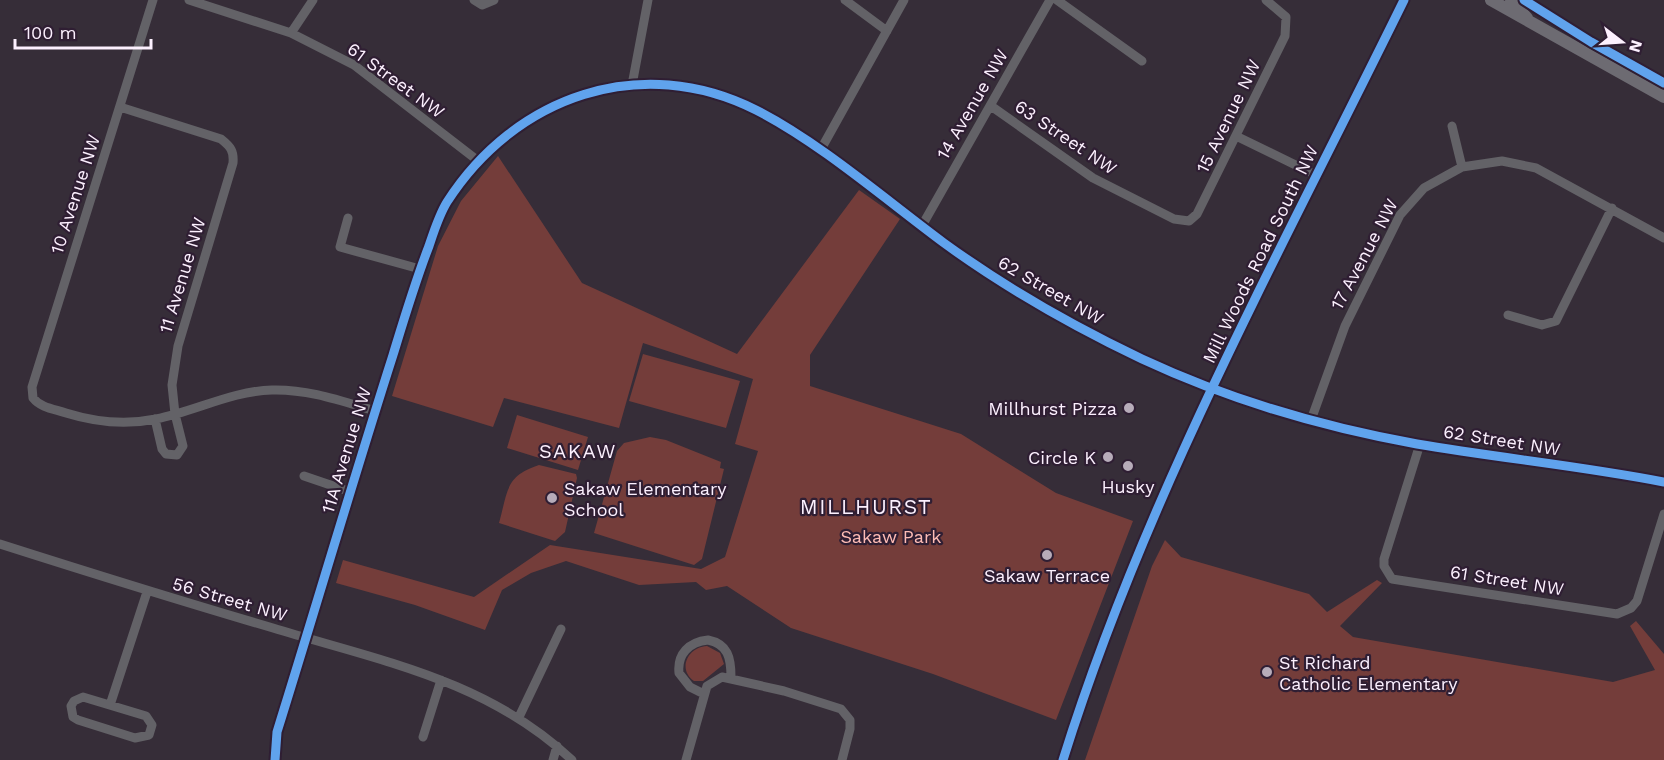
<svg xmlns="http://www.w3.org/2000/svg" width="1664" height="760" font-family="'Work Sans',sans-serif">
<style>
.green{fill:#743d3a}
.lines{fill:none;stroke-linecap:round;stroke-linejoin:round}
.minor{stroke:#636267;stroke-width:9}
.major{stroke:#6d6b72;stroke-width:12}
.cycleway-casing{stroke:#2f1e33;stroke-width:13}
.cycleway{stroke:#60a3ed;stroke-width:9}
.poi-dot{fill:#b7acb9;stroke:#2f1e33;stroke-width:2}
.labels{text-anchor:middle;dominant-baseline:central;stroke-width:4.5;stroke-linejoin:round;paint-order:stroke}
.street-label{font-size:18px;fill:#fcf0fe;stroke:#2f1e33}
.poi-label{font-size:18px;fill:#fcf0fe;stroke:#2f1e33;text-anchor:end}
.park-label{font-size:18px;fill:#febcb5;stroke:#2f1e33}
.neighbourhood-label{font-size:20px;letter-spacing:1.5px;fill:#fcf0fe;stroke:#2f1e33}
.quarter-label{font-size:21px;letter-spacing:1.5px;fill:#fcf0fe;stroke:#2f1e33}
</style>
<rect width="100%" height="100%" fill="#362d38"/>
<path class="green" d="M498 156 582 283 737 354 859 190 900 219 810 355V386L961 434 1056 493 1133 521 1056 720 933 674 791 628 727 586 706 590 696 582 639 585 566 561 531 573 502 590 485 630 415 605 336 583 343 560 474 597 550 545 701 569 725 557 758 451 735 444 753 379 643 343 619 428 504 398 493 427 392 396 438 246 461 201Z
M643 354 740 381 726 428 629 401Z
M517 415 588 437 578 470 507 448Z
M650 437 666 440 721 462 720 468 724 469 702 559 694 565 594 533 617 451 624 443Z
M539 465 576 474 577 478 565 532 555 541 499 523C508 491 505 476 539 465Z
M1165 540 1181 557 1309 594 1327 612 1377 580 1382 583 1340 626 1353 637 1613 682 1655 670 1630 626 1636 621 1664 654V760H1085L1152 566Z
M707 646 720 653 724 664 703 681H694C677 669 688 647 707 646Z"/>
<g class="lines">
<path class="minor" d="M153 0 32 387 33 398C41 408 54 409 66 413 95 422 127 425 156 419 196 411 232 391 272 390 308 389 341 401 375 411
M189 0 291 33 354 65 477 160
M474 0 482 5 494 0
M845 0 887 31
M1057 0 1142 61
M291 33 313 0
M632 85 648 0
M991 106 1093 178 1174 219 1189 221 1197 214 1285 36 1286 17 1266 0
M120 107 221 139C231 147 234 151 233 163L178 346 172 385 175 414 183 446 177 455 166 454 162 449 155 419
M1236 136 1318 176
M820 151 904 0
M1462 167 1502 161 1536 168 1664 238
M348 218 340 247 420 269
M923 224 1050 0
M1508 315 1542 325 1556 321 1612 208
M1311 420 1345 326 1400 215 1424 188 1462 167 1452 126
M1420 444 1384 559V566L1392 579 1617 614 1631 608 1637 601 1664 514
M304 476 351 492
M0 544C91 573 181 601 273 628 381 661 487 680 572 760
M704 694 690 687 679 673C677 654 689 642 708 640 728 644 731 658 731 677
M83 697 146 716 152 725 149 735 135 738 78 720 73 717 71 706 74 701Z
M110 705 147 592
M519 717 561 629
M423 737 441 680
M275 760 277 732C316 607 353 480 393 355 404 319 415 282 429 246 434 231 439 215 447 202 515 96 641 52 756 110 819 142 886 200 944 243 1006 288 1073 326 1142 359 1230 400 1322 427 1417 444 1499 458 1582 466 1664 482
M553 760 557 746
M686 760 707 686 722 677 784 691 841 709 850 720V729L842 760
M1063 760C1146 494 1282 249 1404 0"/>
<path class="major" d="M1491 0 1664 97
M1511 0 1527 18"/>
<defs>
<path id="cycleway" d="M1524 0 1591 42 1664 83
M275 760 277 732C316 607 353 480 393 355 404 319 415 282 429 246 434 231 439 215 447 202 515 96 641 52 756 110 819 142 886 200 944 243 1006 288 1073 326 1142 359 1230 400 1322 427 1417 444 1499 458 1582 466 1664 482
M1063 760C1146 494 1282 249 1404 0"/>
</defs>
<use href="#cycleway" class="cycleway-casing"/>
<use href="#cycleway" class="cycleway"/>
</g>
<g class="poi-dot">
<circle cx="1129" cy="408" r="6"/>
<circle cx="1108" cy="457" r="6"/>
<circle cx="1128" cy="466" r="6"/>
<circle cx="552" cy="498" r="6"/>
<circle cx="1047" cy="555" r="6"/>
<circle cx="1267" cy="672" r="6"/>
</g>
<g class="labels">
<g class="street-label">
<text transform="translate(396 80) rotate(36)">61 Street NW</text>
<text transform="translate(972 104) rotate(-60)">14 Avenue NW</text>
<text transform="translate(1228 116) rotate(-64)">15 Avenue NW</text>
<text transform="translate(1066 137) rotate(34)">63 Street NW</text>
<text transform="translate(75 194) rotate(-72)">10 Avenue NW</text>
<text transform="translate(1260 254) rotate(-64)">Mill Woods Road South NW</text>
<text transform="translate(1364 254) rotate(-62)">17 Avenue NW</text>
<text transform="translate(182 275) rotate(-73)">11 Avenue NW</text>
<text transform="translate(1051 290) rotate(30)">62 Street NW</text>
<text transform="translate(1502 440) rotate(9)">62 Street NW</text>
<text transform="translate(346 450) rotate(-73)">11A Avenue NW</text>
<text transform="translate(1507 580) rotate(9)">61 Street NW</text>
<text transform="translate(230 599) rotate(16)">56 Street NW</text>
</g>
<g class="poi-label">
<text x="1117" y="408">Millhurst Pizza</text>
<text x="1096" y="457">Circle K</text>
<text x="1128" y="486" text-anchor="middle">Husky</text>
<text x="564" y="488" text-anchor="start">Sakaw Elementary<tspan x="564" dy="21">School</tspan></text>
<text x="1047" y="575" text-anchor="middle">Sakaw Terrace</text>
<text x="1279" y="662" text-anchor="start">St Richard<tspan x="1279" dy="21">Catholic Elementary</tspan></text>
</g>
<g class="park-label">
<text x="891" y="536">Sakaw Park</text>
</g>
<g class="neighbourhood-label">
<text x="578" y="451">SAKAW</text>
</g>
<g class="quarter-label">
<text x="866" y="506">MILLHURST</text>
</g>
</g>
<g transform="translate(1622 42) rotate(107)" stroke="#2f1e33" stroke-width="4.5" paint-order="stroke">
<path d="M0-4.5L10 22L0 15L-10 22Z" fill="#fcf0fe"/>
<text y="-9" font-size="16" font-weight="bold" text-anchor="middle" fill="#fcf0fe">N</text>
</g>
<path d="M15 39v9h136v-9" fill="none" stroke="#fcf0fe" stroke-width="3"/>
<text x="24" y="39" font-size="18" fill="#fcf0fe" stroke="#2f1e33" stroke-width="4.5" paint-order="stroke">100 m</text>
</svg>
